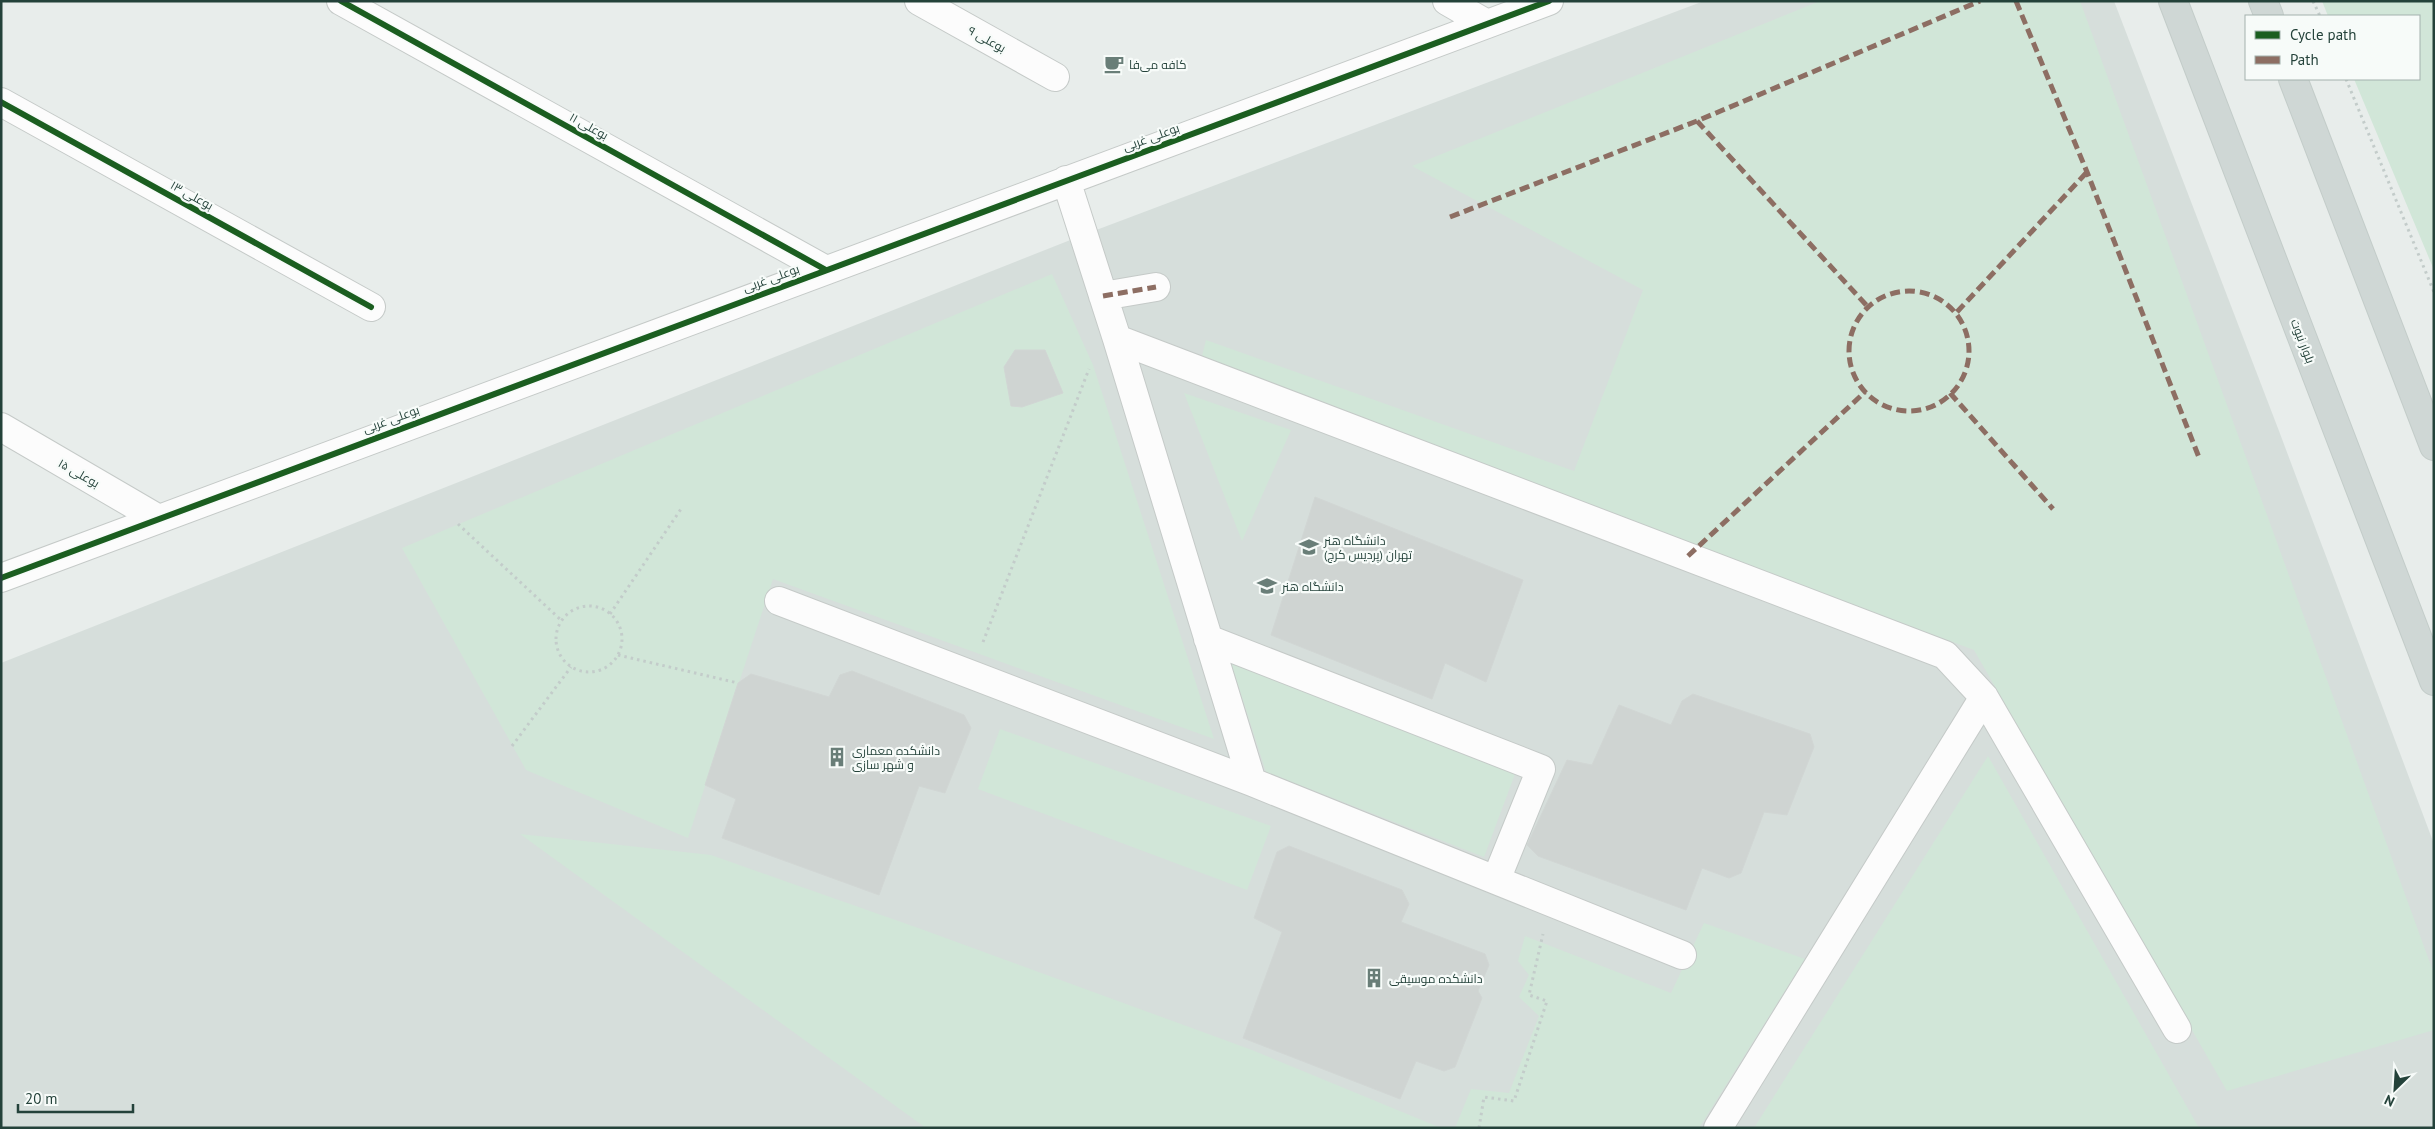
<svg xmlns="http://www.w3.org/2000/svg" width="2435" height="1129" font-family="'PT Sans',Cairo,sans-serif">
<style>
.built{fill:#d6dedb}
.green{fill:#d1e6d8}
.building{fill:#cfd4d2;stroke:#d1d6d4}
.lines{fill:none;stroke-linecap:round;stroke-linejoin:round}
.minor-casing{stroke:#c5cac8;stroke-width:30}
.major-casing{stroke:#c3ccc9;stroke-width:30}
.path{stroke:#c3ccca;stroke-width:3;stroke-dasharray:2.5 4;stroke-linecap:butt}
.minor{stroke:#fcfcfc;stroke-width:28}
.major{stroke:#cfd7d5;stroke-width:28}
.quiet{stroke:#8d6e63;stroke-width:5;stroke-dasharray:10 5;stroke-linecap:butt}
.cycleway-casing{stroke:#f7fbf9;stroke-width:9}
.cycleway{stroke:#1b5e20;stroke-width:6}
.labels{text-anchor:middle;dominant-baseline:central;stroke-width:4.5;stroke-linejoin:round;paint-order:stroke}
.street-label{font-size:12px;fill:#24423a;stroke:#f7fbf9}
.poi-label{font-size:12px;fill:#24423a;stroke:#f7fbf9;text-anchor:start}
</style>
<rect width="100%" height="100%" fill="#e8edeb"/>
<path class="built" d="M1704 1H2114L2279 431 2434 844V1128H1V663L1083 235Z"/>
<path class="green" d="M1820 1H2080L2434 974V1030L2227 1091 1974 650 1201 360 1206 340 1574 471 1643 290 1412 166Z
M2322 1H2434V270L2354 79H2419V16H2328Z
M1052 274 1093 365 1214 739 773 579 688 838 526 770 402 548Z
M1184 393 1291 430 1242 541Z
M1231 663 1515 774 1484 857 1266 772Z
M1000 729 1271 826 1247 890 978 789Z
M1988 756 2199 1128H1754Z
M520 834 711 855 921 929 1252 1050 1441 1128H926Z
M1704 923 1805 959 1699 1128H1455L1471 1089 1509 1093 1539 1016 1519 997 1529 975 1518 961 1525 936 1671 993Z"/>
<path class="building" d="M1015 350H1045L1063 393 1022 407 1011 406 1004 367Z
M1315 497 1523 580 1486 682 1445 663 1432 699 1271 635Z
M852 671 964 715 971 728 945 793 919 786 879 895 722 838 736 799 705 785 738 683 751 674 829 697 840 675Z
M1693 694 1810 734 1814 747 1787 815 1764 812 1741 873 1729 878 1702 868 1686 910 1538 856 1527 845 1567 760 1592 765 1619 705 1671 725 1682 701Z
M1289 846 1402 890 1409 904 1401 922 1485 954 1489 965 1478 991 1482 998 1455 1067 1444 1071 1416 1061 1400 1099 1243 1038 1282 932 1254 918 1277 852Z"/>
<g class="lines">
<defs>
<path id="minor" d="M341 1 826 270
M919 1 1055 77
M1447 1 1487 24
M1 102 371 307
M1066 180 1117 339 1252 782
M1103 296 1156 287
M1117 339 1945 655 1984 697 2177 1029
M1 427 157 518
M1 578 1549 1
M779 601 1252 782 1682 955
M1208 639 1541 769 1496 880
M1718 1128 1984 697"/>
<path id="major" d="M2173 1 2434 681
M2263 1 2269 16
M2293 79 2434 446"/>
</defs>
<use href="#minor" class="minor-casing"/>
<use href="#major" class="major-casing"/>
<path class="path" d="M2313 1 2320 16
M2346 79 2434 292
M458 524 562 621
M556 639a33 33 0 1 1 66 0a33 33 0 1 1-66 0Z
M610 614 681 509
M983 642 1089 369
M618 655 738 683
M512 746 571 667
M1479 1128 1484 1097 1514 1101 1547 1001 1529 995 1543 934"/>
<use href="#minor" class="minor"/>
<use href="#major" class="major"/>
<path class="quiet" d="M2016 1 2087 172 2200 460
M1697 121 1868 307
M1450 217 1697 121 1980 1
M1849 351a60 60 0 1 1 120 0a60 60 0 1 1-120 0Z
M1103 296 1156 287
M1957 312 2087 172
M1950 393 2053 509
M1688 556 1865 392"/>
<defs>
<path id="cycleway" d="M341 1 826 270
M1 102 371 307
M1 578 1549 1"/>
</defs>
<use href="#cycleway" class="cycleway-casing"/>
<use href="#cycleway" class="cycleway"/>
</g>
<defs>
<symbol id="cafe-bare" viewBox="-9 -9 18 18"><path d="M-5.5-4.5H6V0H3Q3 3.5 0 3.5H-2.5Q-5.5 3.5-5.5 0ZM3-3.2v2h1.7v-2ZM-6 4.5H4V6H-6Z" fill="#697e78" stroke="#f7fbf9" stroke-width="2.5" paint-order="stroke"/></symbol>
<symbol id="university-bare" viewBox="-9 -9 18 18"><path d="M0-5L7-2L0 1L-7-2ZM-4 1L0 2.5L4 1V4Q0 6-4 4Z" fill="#697e78" stroke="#f7fbf9" stroke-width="2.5" paint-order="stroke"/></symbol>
<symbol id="building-bare" viewBox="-9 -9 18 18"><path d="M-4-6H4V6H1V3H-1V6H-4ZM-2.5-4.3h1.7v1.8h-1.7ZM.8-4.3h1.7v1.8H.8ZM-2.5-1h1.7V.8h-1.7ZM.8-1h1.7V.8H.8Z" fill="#697e78" stroke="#f7fbf9" stroke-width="2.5" paint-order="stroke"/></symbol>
</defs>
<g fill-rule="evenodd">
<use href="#cafe-bare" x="1100" y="50" width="28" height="28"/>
<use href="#university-bare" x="1295" y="533" width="28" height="28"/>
<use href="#university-bare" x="1253" y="572" width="28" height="28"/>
<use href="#building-bare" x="823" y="743" width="28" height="28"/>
<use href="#building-bare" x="1360" y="964" width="28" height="28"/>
</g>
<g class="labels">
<g class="street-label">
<text transform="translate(987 39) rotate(29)">بوعلی ۹</text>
<text transform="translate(589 126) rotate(29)">بوعلی ۱۱</text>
<text transform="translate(1151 137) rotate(-20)">بوعلی غربی</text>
<text transform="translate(192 195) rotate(29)">بوعلی ۱۳</text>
<text transform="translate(771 278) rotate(-20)">بوعلی غربی</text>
<text transform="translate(2303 341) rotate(69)">بلوار نبوت</text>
<text transform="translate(391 419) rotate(-20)">بوعلی غربی</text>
<text transform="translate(79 473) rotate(30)">بوعلی ۱۵</text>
</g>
<g class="poi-label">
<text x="1129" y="64">کافه می‌فا</text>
<text x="1324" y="540">دانشگاه هنر<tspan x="1324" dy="14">تهران (پردیس کرج)</tspan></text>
<text x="1282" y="586">دانشگاه هنر</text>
<text x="852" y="750">دانشکده معماری<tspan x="852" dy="14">و شهر سازی</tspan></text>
<text x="1389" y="978">دانشکده موسیقی</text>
</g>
</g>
<rect width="2435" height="1129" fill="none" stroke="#24423a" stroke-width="5"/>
<rect x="2245" y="15" width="175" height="65" fill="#f7fbf9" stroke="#a3b1ad"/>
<rect x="2255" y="31" width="25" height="8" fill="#1b5e20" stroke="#a3b1ad"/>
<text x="2290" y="40" font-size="15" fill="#24423a">Cycle path</text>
<rect x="2255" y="56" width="25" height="8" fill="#8d6e63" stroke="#a3b1ad"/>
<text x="2290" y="65" font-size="15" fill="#24423a">Path</text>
<g transform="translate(2395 1089) rotate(205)" stroke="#f7fbf9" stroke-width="4" paint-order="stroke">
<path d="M0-4L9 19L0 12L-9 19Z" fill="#24423a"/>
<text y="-8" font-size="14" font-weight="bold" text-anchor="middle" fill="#24423a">N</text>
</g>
<path d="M18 1104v8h115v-8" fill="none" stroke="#24423a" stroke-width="2.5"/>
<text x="25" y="1104" font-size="15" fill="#24423a" stroke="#f7fbf9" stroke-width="4" paint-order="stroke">20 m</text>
</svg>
